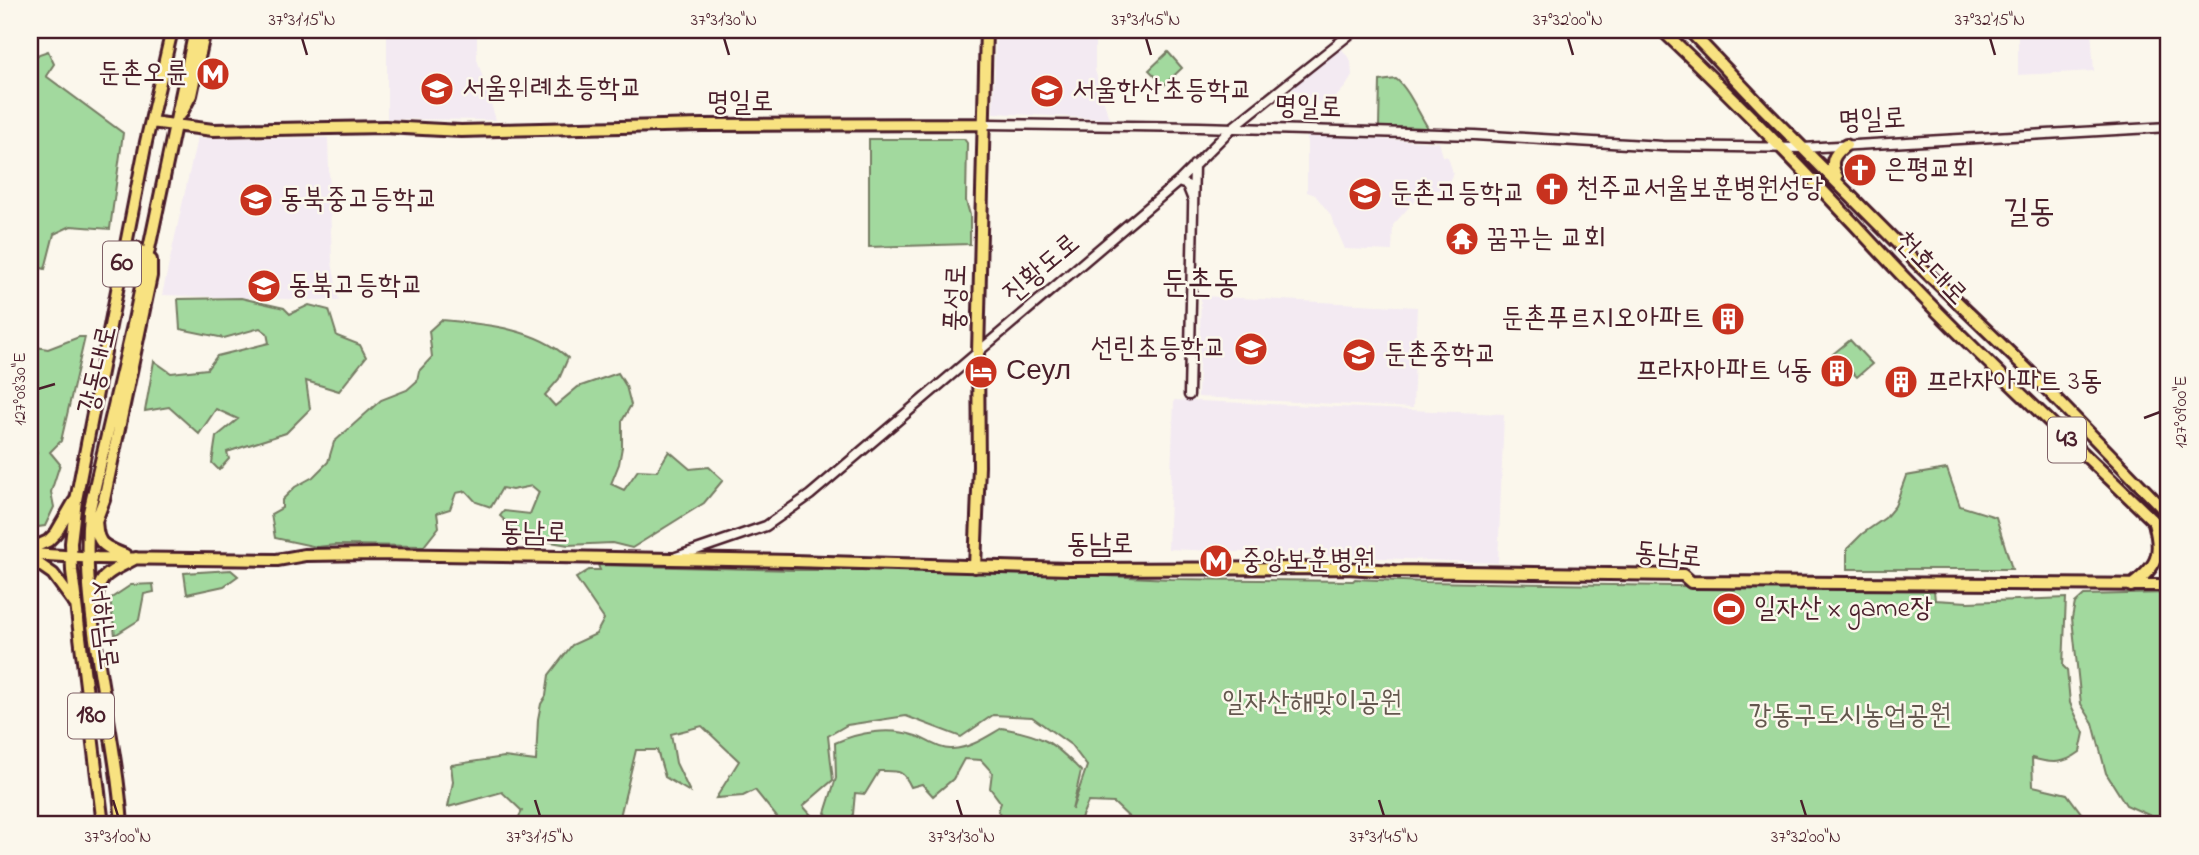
<svg xmlns="http://www.w3.org/2000/svg" width="2199" height="855" font-family="'Indie Flower','Poor Story',sans-serif">
<style>
.built{fill:#f3eaf2}
.green{fill:#a2d99e;stroke:#767c64;stroke-width:2}
.lines{fill:none;stroke-linecap:round;stroke-linejoin:round}
.minor-casing{stroke:#4a1f2b;stroke-width:13}
.major-casing{stroke:#4a1f2b;stroke-width:16}
.minor{stroke:#fbf7ec;stroke-width:8}
.major{stroke:#f8e281;stroke-width:10}
.ticks{fill:none;stroke:#4a1f2b;stroke-width:2.5}
.labels{text-anchor:middle;dominant-baseline:central;stroke-width:5;stroke-linejoin:round;paint-order:stroke}
.shield{fill:#fbf7ec;stroke:#7f6065;stroke-width:2}
.shield-label{font-size:26px;font-weight:bold;fill:#4a1f2b}
.poi-label{font-size:28px;fill:#4a1f2b;stroke:#fbf7ec;text-anchor:start}
.street-label{font-size:28px;fill:#4a1f2b;stroke:#fbf7ec}
.park-label{font-size:28px;fill:#64574e;stroke:#fbf7ec}
.quarter-label{font-size:32px;fill:#4a1f2b;stroke:#fbf7ec}
.neatline{fill:none;stroke:#4a1f2b;stroke-width:2.5}
.ticks-label{font-size:18px;text-anchor:middle;fill:#4a1f2b}
</style>
<rect width="100%" height="100%" fill="#fbf7ec"/>
<filter id="ink" filterUnits="userSpaceOnUse"><feTurbulence type="fractalNoise" baseFrequency=".0143" numOctaves="2"/><feDisplacementMap in="SourceGraphic" scale="14" xChannelSelector="R" yChannelSelector="G"/><feConvolveMatrix kernelMatrix="1 2 1 2 8 2 1 2 1" color-interpolation-filters="sRGB"/></filter>
<g filter="url(#ink)">
<path class="built" d="M387 30H477V59L496 120 387 119Z
M996 30H1095V70L1109 119 993 113Z
M2018 30H2091L2094 71 2018 75Z
M1341 48 1351 61 1352 76 1346 86 1328 106 1290 88Z
M1307 136 1439 142 1443 156 1448 157 1453 173 1445 190H1418V197L1393 225 1392 251 1345 249 1330 214 1315 195 1307 192Z
M197 138H328L332 262 339 301 162 295Z
M1201 296 1417 307 1413 408 1198 397Z
M1174 400 1504 414 1498 563 1168 549Z"/>
<path class="green" d="M48 51 54 64 46 76 123 133 110 229 71 226 54 234 45 269 30 265V63L39 54Z
M1168 52 1182 68 1164 85 1149 70Z
M1396 79C1408 88 1419 114 1428 128L1379 127 1380 81Z
M869 139H964L967 143 966 201 970 215V244L869 247Z
M241 298 284 308 290 314 309 305 329 310 337 336 360 345 366 357 339 391 306 381 310 409 286 433 227 452 229 459 219 470 212 463 216 437 238 419 216 409 199 434 169 407 145 411 154 361 171 373 207 369 217 356 269 343 267 333 260 328 224 338 180 329 178 299Z
M441 320C484 324 536 328 568 358L559 379 545 395 555 406 578 387 618 373 626 386 631 405 622 421V447L619 464 611 484 624 490 638 470 657 471 669 451 690 469 709 467 723 480 704 503 632 548 612 543 568 545 545 541 527 547 522 537 500 516 504 511 530 514 539 492 532 486 512 490 502 488 491 507 476 502 466 491 456 493 450 509 437 513 439 527 424 546 335 545 317 547 275 538 271 514 282 508V500L295 487 313 477 328 462 334 442 381 400 407 390 417 381 419 371 432 357 429 331Z
M79 337H85L61 441 50 452 60 464 51 492 54 507 45 526 30 528V466L37 453 30 433V346L48 349Z
M1850 340 1872 364 1857 377 1833 354Z
M1947 469 1960 506 1996 517 2012 569H1847V549L1862 534 1885 518 1895 506 1906 476Z
M598 565 794 570H974L1171 579 1353 581 1355 579 1426 582 1934 590 1935 600 1968 602 2066 598 2063 666 2067 670 2070 703 2084 733 2080 752C2064 764 2052 764 2032 758L2033 786 2067 794 2090 825H1857L1838 821 1827 825H1137L1114 803 1088 802 1078 825H1001L1004 819 998 811 1001 803 990 788 992 772 981 760 964 759 953 779 933 796 922 784 911 787C903 769 898 771 879 771L865 794 855 793 852 825H837L825 813 836 778 835 743C859 732 890 727 916 736 927 740 940 750 952 749 971 748 986 737 1002 728 1044 736 1052 741 1081 771L1072 810 1087 766 1071 745 1032 717 993 715 961 737 906 716 847 725 828 736 833 780 803 806 820 825H774L780 821 755 790 743 796 716 798 739 761 702 726 671 734 676 763 690 792 665 777 657 750H636L618 825H515L522 811 502 792 448 807 453 782 451 765 504 757 536 761 538 719 541 704 546 696 549 675 572 645 596 634 604 619 576 578 589 570H600Z
M231 570 238 576 224 586 187 594 184 573Z
M153 584 154 592 144 594 139 620 115 635 110 599 131 585Z
M2169 593V824L2126 805 2106 773 2093 723 2081 704 2072 618 2075 603 2084 595Z"/>
<g class="lines">
<defs>
<path id="minor" d="M985 124 1199 127 1474 135 1662 146 1803 148 2169 127
M1178 182 1187 185 1193 200
M1189 395 1194 165
M676 557 766 526 810 495 1178 182 1232 128 1355 30"/>
<path id="major" d="M1662 30C1738 102 1810 176 1881 253 1973 352 2073 442 2169 536
M1689 30 1763 108 1923 269 2032 374 2169 515
M181 114 191 95 205 30
M151 122 213 130 385 127 461 131 702 125 985 124
M1837 177C1829 162 1833 155 1846 145
M124 257 128 251 136 248 140 250 143 266
M96 515C96 543 100 545 125 555
M96 521 104 500 151 276V260
M30 549 48 541 56 533 74 502
M30 554 97 558 277 560 305 555 378 554 792 561 1070 569 1347 568 1394 571 1683 575 1691 582 2169 585
M30 558 53 574 75 604
M975 567 979 466 978 353 986 30
M2131 586C2157 566 2163 556 2154 523
M96 601C99 571 113 572 136 558
M103 825 72 571 71 543 76 500 146 142 172 30
M122 825C115 721 80 617 89 512L133 325 195 30"/>
</defs>
<use href="#minor" class="minor-casing"/>
<use href="#major" class="major-casing"/>
<use href="#minor" class="minor"/>
<use href="#major" class="major"/>
</g>
</g>
<path class="ticks" d="M302 38 307 55M724 38 729 55M1146 38 1151 55M1568 38 1573 55M1990 38 1995 55M38 389 55 384M2144 418 2160 412M113 800 118 816M535 800 540 816M957 800 962 816M1379 800 1384 816M1801 800 1806 816"/>
<defs>
<symbol id="metro-disc" viewBox="-11 -11 22 22"><circle r="9.5" fill="#c8321e" stroke="#fbf7ec"/><path d="M-5.5 5V-5H-3L0 0L3-5H5.5V5H3V-.5L0 4L-3-.5V5Z" fill="#fff"/></symbol>
<symbol id="school-disc" viewBox="-11 -11 22 22"><circle r="9.5" fill="#c8321e" stroke="#fbf7ec"/><path d="M0-5L7-2L0 1L-7-2ZM-4 1L0 2.5L4 1V4Q0 6-4 4Z" fill="#fff"/></symbol>
<symbol id="church-disc" viewBox="-11 -11 22 22"><circle r="9.5" fill="#c8321e" stroke="#fbf7ec"/><path d="M-1.2-6h2.4v3.5h3.3v2.4h-3.3V6h-2.4V-.1h-3.3v-2.4h3.3Z" fill="#fff"/></symbol>
<symbol id="temple-disc" viewBox="-11 -11 22 22"><circle r="9.5" fill="#c8321e" stroke="#fbf7ec"/><path d="M0-6L5-2H3V0L6.5 2.5H4V6H1.5V3h-3V6H-4V2.5H-6.5L-3 0V-2H-5Z" fill="#fff"/></symbol>
<symbol id="building-disc" viewBox="-11 -11 22 22"><circle r="9.5" fill="#c8321e" stroke="#fbf7ec"/><path d="M-4-6H4V6H1V3H-1V6H-4ZM-2.5-4.3h1.7v1.8h-1.7ZM.8-4.3h1.7v1.8H.8ZM-2.5-1h1.7V.8h-1.7ZM.8-1h1.7V.8H.8Z" fill="#fff"/></symbol>
<symbol id="hotel-disc" viewBox="-11 -11 22 22"><circle r="9.5" fill="#c8321e" stroke="#fbf7ec"/><path d="M-6-4.5h1.5V1H6V5H4.5V3h-9V5H-6ZM-4 0a1.8 1.8 0 1 1 3.6 0ZM.5 0V-2.5h3Q6-2.5 6 0Z" fill="#fff"/></symbol>
<symbol id="stadium-disc" viewBox="-11 -11 22 22"><circle r="9.5" fill="#c8321e" stroke="#fbf7ec"/><path d="M0-5a6.5 5 0 1 0 0 10a6.5 5 0 1 0 0-10ZM-3.5-1.8h7v3.6h-7Z" fill="#fff"/></symbol>
</defs>
<g fill-rule="evenodd">
<use href="#metro-disc" x="194" y="55" width="38" height="38"/>
<use href="#school-disc" x="418" y="70" width="38" height="38"/>
<use href="#school-disc" x="1028" y="72" width="38" height="38"/>
<use href="#church-disc" x="1841" y="151" width="38" height="38"/>
<use href="#church-disc" x="1533" y="170" width="38" height="38"/>
<use href="#school-disc" x="1346" y="175" width="38" height="38"/>
<use href="#school-disc" x="237" y="181" width="38" height="38"/>
<use href="#temple-disc" x="1443" y="220" width="38" height="38"/>
<use href="#school-disc" x="245" y="267" width="38" height="38"/>
<use href="#building-disc" x="1709" y="300" width="38" height="38"/>
<use href="#school-disc" x="1232" y="330" width="38" height="38"/>
<use href="#school-disc" x="1340" y="336" width="38" height="38"/>
<use href="#building-disc" x="1818" y="352" width="38" height="38"/>
<use href="#hotel-disc" x="962" y="353" width="38" height="38"/>
<use href="#building-disc" x="1882" y="363" width="38" height="38"/>
<use href="#metro-disc" x="1197" y="542" width="38" height="38"/>
<use href="#stadium-disc" x="1710" y="590" width="38" height="38"/>
</g>
<g class="labels">
<g class="shield">
<rect x="103" y="241.5" width="38" height="45" rx="5"/>
<rect x="2048" y="417.5" width="38" height="45" rx="5"/>
<rect x="68" y="693.5" width="46" height="45" rx="5"/>
</g>
<g class="shield-label">
<text x="122" y="264">60</text>
<text x="2067" y="440">43</text>
<text x="91" y="716">180</text>
</g>
<g class="poi-label">
<text x="188" y="74" text-anchor="end">둔촌오륜</text>
<text x="462" y="89">서울위례초등학교</text>
<text x="1072" y="91">서울한산초등학교</text>
<text x="1884" y="170">은평교회</text>
<text x="1576" y="189">천주교서울보훈병원성당</text>
<text x="1390" y="194">둔촌고등학교</text>
<text x="280" y="200">동북중고등학교</text>
<text x="1486" y="239">꿈꾸는 교회</text>
<text x="288" y="286">동북고등학교</text>
<text x="1704" y="319" text-anchor="end">둔촌푸르지오아파트</text>
<text x="1226" y="349" text-anchor="end">선린초등학교</text>
<text x="1384" y="355">둔촌중학교</text>
<text x="1812" y="371" text-anchor="end">프라자아파트 4동</text>
<text x="1006" y="372">Сеул</text>
<text x="1926" y="382">프라자아파트 3동</text>
<text x="1240" y="561">중앙보훈병원</text>
<text x="1754" y="609">일자산 x game장</text>
</g>
<g class="street-label">
<text x="740" y="103">명일로</text>
<text transform="translate(1308 108) rotate(2)">명일로</text>
<text transform="translate(1872 121) rotate(-3)">명일로</text>
<text transform="translate(1042 269) rotate(-40)">진황도로</text>
<text transform="translate(1930 269) rotate(46)">천호대로</text>
<text transform="translate(957 298) rotate(-88)">풍성로</text>
<text transform="translate(99 370) rotate(-77)">강동대로</text>
<text transform="translate(534 534) rotate(1)">동남로</text>
<text x="1100" y="545">동남로</text>
<text transform="translate(1668 556) rotate(5)">동남로</text>
<text transform="translate(102 625) rotate(83)">서하남로</text>
</g>
<g class="park-label">
<text x="1312" y="703">일자산해맞이공원</text>
<text x="1850" y="716">강동구도시농업공원</text>
</g>
<g class="quarter-label">
<text x="2029" y="213">길동</text>
<text x="1200" y="284">둔촌동</text>
</g>
</g>
<rect width="2199" height="855" fill="none" stroke="#fbf7ec" stroke-width="77"/>
<rect x="38" y="38" width="2122" height="778" class="neatline"/>
<g class="ticks-label">
<text x="302" y="25">37°31'15"N</text>
<text x="724" y="25">37°31'30"N</text>
<text x="1146" y="25">37°31'45"N</text>
<text x="1568" y="25">37°32'00"N</text>
<text x="1990" y="25">37°32'15"N</text>
<text transform="translate(19 389) rotate(-90)" y="6">127°08'30"E</text>
<text transform="translate(2180 412) rotate(-90)" y="6">127°09'00"E</text>
<text x="118" y="842">37°31'00"N</text>
<text x="540" y="842">37°31'15"N</text>
<text x="962" y="842">37°31'30"N</text>
<text x="1384" y="842">37°31'45"N</text>
<text x="1806" y="842">37°32'00"N</text>
</g>
</svg>
